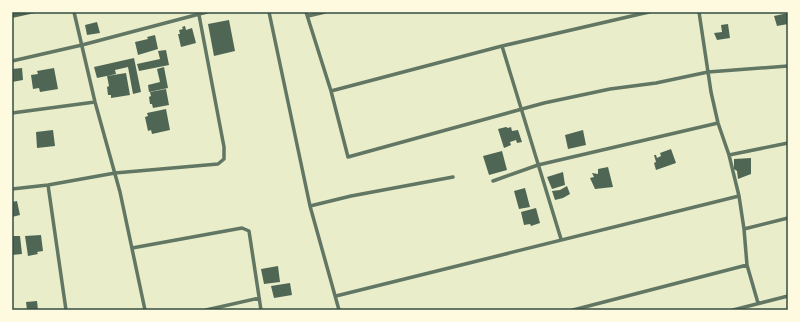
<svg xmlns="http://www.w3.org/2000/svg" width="800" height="322" font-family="Literata,serif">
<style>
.building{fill:#4f6655}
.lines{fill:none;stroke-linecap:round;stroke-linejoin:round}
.minor{stroke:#617663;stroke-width:3.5}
.neatline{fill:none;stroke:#344e41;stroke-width:1.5}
</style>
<rect width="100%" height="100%" fill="#e9edc9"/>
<path class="building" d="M12 12H35V13L12 18Z
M788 13V24L777 26 774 16Z
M229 20 235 51 214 56 208 24Z
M97 22 100 33 87 35 85 25Z
M728 24 730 38 717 40 714 33 722 32 721 25Z
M185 26 186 30 192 28 196 43 181 47 178 34H180L179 30 183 29 182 27Z
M155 35 158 49 138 55 135 42 148 39 147 37Z
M166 50 169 65 139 71 137 64 160 59 158 51Z
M134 58 141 92 133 94 128 67 115 70 116 74 97 78 94 67Z
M164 67 168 88 149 92 148 85 160 82 157 69Z
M22 68 23 80 12 82V69Z
M54 68 58 89 40 92 39 88 33 89 31 75 38 74 37 71Z
M126 73 130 95 111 98V95H108L107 87 109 86 107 76Z
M166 89 169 105 153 108 152 104H150L149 97 151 96 150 92Z
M166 109 170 130 152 134 151 130 148 131 145 117 148 116 147 113Z
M506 127 508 128 511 127 512 131 518 130 522 142 517 143 516 140 510 142 511 145 504 148 498 129Z
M53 130 55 146 37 148 36 132Z
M583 130 586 145 568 149 565 135Z
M671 149 676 163 656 170 654 163 656 162 654 155H656L657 158 661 156 660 153Z
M502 151 507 170 489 175 483 156Z
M751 158V174L738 179 737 171 734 169V159Z
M608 167 613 187 595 189 590 178 594 177 592 173 598 174V169Z
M563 172 565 185 552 189 547 177Z
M567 186 570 194 563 198 555 200 552 191 560 190Z
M525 188 530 207 519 209 514 191Z
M17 201 20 215 12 217V202Z
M536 208 540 223 531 226 530 224 524 225 521 212Z
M41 235 43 251 37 252 38 254 28 256 25 236Z
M12 236H20L22 254 12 255Z
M278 266 280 282 264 284 261 269Z
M290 283 292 295 274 298 271 286Z
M37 301 38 310H27L26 302Z"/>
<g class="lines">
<path class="minor" d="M74 12 95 102 120 192 145 310
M269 12 310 206 339 310
M306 12 331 91 348 157 544 103 610 89 656 83 708 72 788 66
M699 12 711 92 718 123 729 155 739 196 744 229 747 265 758 303
M308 16 325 12
M502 46 561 239
M12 61 82 45 207 12
M331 91 502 46 649 12
M12 113 95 102
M729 155 788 143
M493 181 538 165 718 123
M48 185 66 310
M12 189 48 185 115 173 218 164 224 159V147L199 15
M310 206 351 196 453 177
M744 229 788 218
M132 248 242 228 249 231 261 310
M336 296 739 196
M206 310 259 298
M573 310 747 265
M733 310 788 296"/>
</g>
<rect width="800" height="322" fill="none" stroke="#fefae0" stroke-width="26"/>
<rect x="13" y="13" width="774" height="296" class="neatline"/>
</svg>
